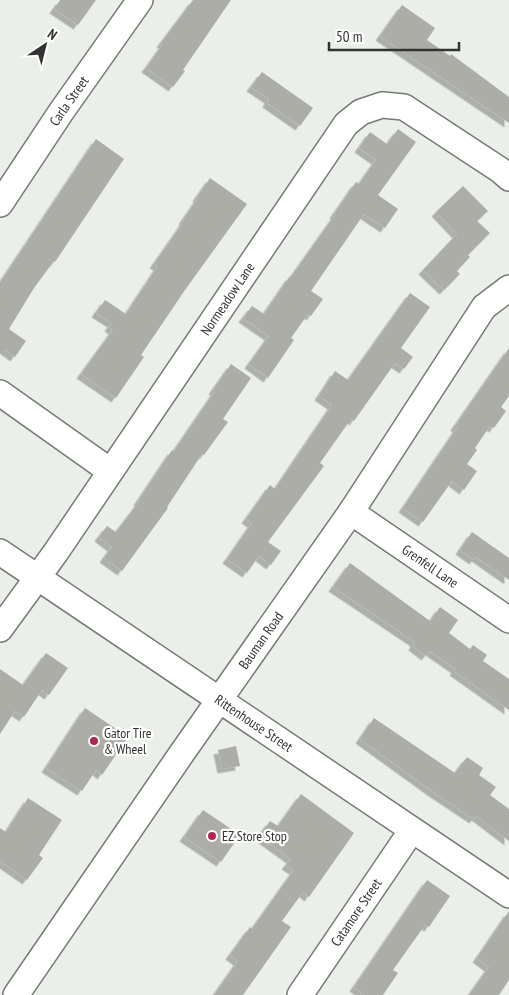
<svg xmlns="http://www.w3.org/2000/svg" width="509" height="995" font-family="'PT Sans Narrow',sans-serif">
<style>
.building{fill:#adada7;filter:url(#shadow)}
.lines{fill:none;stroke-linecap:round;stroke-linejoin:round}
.minor-casing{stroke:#777a75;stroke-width:28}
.minor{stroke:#fff;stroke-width:25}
.poi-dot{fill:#b42557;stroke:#fff;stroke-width:2}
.labels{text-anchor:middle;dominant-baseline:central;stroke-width:4.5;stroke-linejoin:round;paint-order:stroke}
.street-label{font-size:14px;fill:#333432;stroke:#fff}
.poi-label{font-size:14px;fill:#333432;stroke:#fff;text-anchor:start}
</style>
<defs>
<filter id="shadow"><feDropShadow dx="-4.5" dy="4.5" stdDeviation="0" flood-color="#0004"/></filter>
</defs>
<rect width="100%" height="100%" fill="#ebefe9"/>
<path class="building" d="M60 0H96L78 25 54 9Z
M193 0H231L183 70 185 71 173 87 146 68 163 44 161 43Z
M402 5 435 28 427 40 450 56 451 54 509 97V123L380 36Z
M262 72 313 108 300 126 267 103 269 99 251 87Z
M398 129 416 142 378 195 398 209 385 228 364 214 311 291 323 299 311 316 308 314 291 338 294 340 268 378 249 364 269 336 243 318 252 306 264 314 290 276 291 277 335 215 334 214 356 182 359 184 376 160 359 148 370 132 387 144Z
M96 139 124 159 55 262 54 261 34 288 9 329 26 341 15 357 4 349H0V283Z
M210 178 247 204 185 290 141 355 144 357 116 398 81 374 113 330 109 327 112 323 96 313 105 300 126 314 158 266 154 264 184 221 183 220 198 198 197 197Z
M463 186 488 211 477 221 490 233 468 255 470 257 457 271 460 274 444 290 423 270 457 234 436 212Z
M410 293 430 307 401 348 413 357 404 369 395 363 354 421 351 419 320 463 324 466 268 542 281 551 271 565 259 556 247 573 227 559 252 523 246 519 270 485 275 489 332 405 319 396 335 371 348 380Z
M509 348V396L501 407 506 411 494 428 490 426 475 448 477 450 467 464 477 471 464 490 452 481 423 522 403 508 457 428 455 426Z
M231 364 251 378 223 419 228 422 204 455 202 454 167 507 168 508 122 571 104 558 112 547 99 537 107 526 116 532 139 502 138 501 172 450 174 451 215 391 213 390Z
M472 532 509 558V580L476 557 474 560 460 550Z
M350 563 430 621 440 607 458 620 449 633 470 649 473 645 487 655 483 661 509 679V710L454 671 456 669 430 651 426 656 413 646 415 642 333 587Z
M46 653 68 668 49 695 42 690 24 717 15 711 0 734V669L23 685Z
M85 708 128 737 102 775 96 770 82 791 46 768Z
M374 718 455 773 467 757 483 768 479 775 496 787 490 795 509 809V841L476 816 474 819 432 791 360 739Z
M236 746 240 766 222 769 218 750Z
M301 794 354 833 309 897 303 892 282 921 291 927 243 995H214L238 961 230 955 250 927 252 929 294 870 286 865 291 859 259 836 270 821 278 826Z
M28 798 62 820 39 855 43 858 27 880 0 861V828L6 832Z
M203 810 240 835 221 862 184 837Z
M427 880 450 896 429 927 425 925 393 970 398 973 383 995H365L354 987Z
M509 911V980L499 995H469L489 967 477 958Z"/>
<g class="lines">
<defs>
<g id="minor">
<path id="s1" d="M0 204 61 112 140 0"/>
<path d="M0 393 110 471"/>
<path id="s2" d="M351 512 509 620"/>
<path id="s3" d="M0 552 509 895"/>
<path id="s4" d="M0 629 56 552 346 124 361 112 382 105 404 107 500 170 509 178"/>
<path id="s5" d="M16 995 182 753 351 512 484 307 509 288"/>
<path id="s6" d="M300 995 412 830"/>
</g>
</defs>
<use href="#minor" class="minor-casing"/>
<use href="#minor" class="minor"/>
</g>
<g class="poi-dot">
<circle cx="94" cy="741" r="5"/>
<circle cx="212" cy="836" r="5"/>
</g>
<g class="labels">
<g class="street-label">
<text stroke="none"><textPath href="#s1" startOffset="124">Carla Street</textPath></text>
<text stroke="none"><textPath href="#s4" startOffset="401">Normeadow Lane</textPath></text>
<text stroke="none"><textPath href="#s2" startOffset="96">Grenfell Lane</textPath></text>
<text stroke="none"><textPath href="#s5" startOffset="431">Bauman Road</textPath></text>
<text stroke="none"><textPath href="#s3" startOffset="306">Rittenhouse Street</textPath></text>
<text stroke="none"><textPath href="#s6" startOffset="100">Catamore Street</textPath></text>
</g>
<g class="poi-label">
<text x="104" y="733">Gator Tire<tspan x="104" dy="16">&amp; Wheel</tspan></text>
<text x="222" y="836">EZ Store Stop</text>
</g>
</g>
<g transform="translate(45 45) rotate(35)" stroke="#ffffff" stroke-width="4" paint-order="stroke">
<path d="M0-4L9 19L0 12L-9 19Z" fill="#333432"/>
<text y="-8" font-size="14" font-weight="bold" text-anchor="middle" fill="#333432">N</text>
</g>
<path d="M329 42v8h130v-8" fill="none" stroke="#333432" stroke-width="2.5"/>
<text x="336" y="42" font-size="15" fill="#333432" stroke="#ffffff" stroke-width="4" paint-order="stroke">50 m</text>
</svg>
